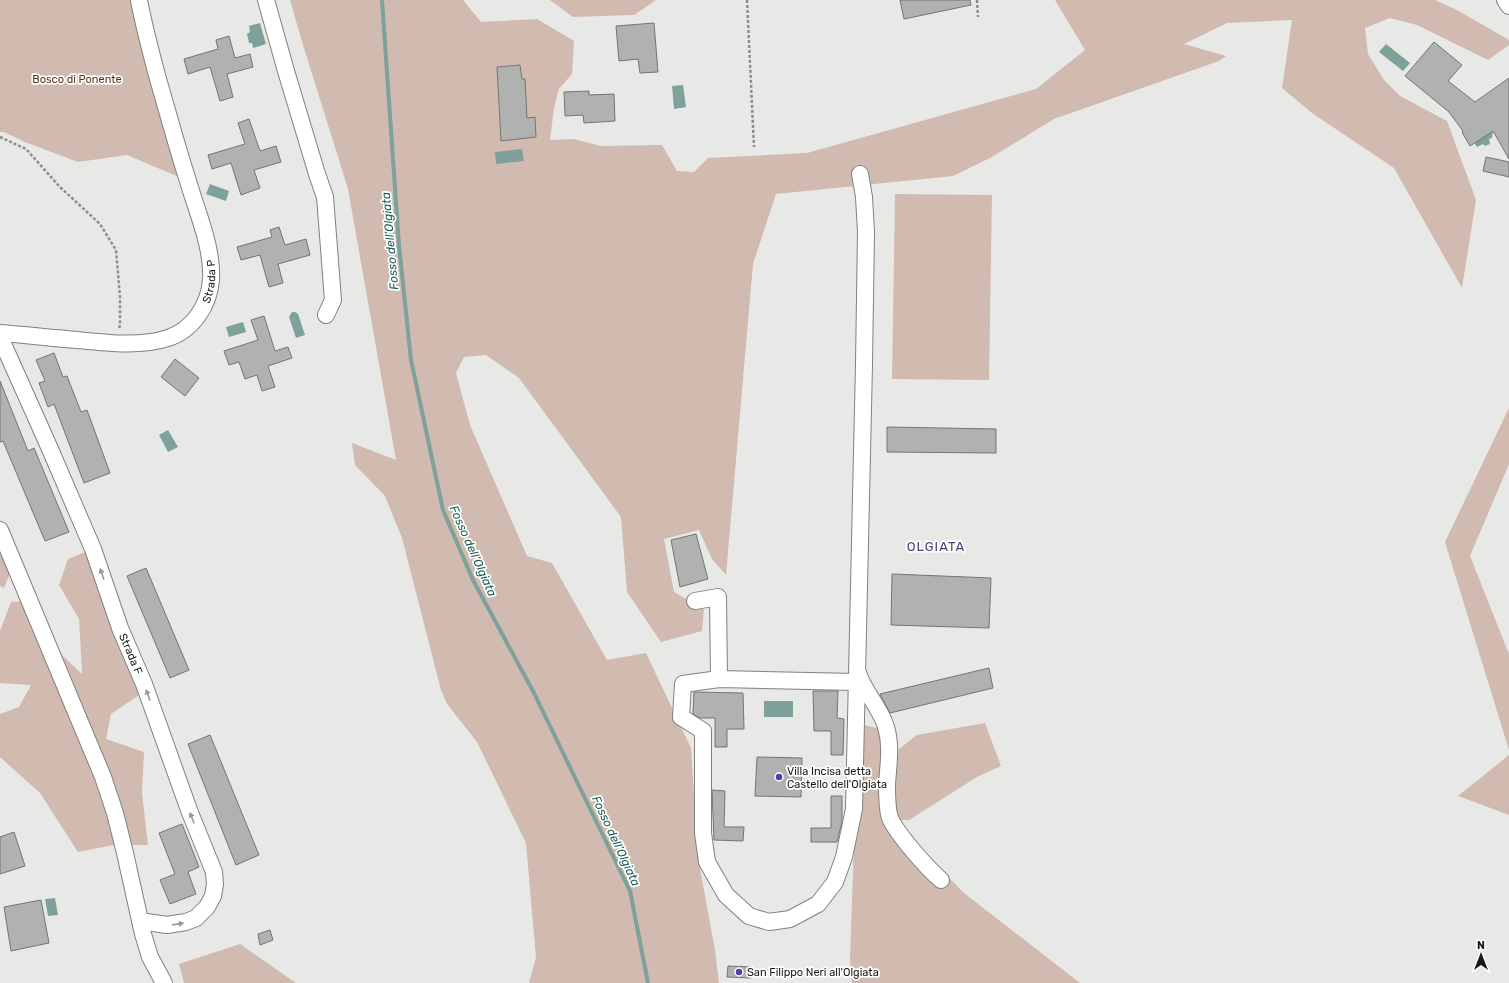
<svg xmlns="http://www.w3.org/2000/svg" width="1509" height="983" font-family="Rubik,sans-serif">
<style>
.green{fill:#d1baaf}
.water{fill:#7ea19b}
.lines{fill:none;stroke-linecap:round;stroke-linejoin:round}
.stream{stroke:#7ea19b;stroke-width:4}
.building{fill:#afb2af;stroke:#737573}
.minor-casing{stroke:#80807d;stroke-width:18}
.path{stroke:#8d8e8b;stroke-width:2.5;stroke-dasharray:3 2;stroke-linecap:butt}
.minor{stroke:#fff;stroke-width:16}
.oneway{fill:#989898}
.poi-dot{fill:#543bb2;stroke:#fffffe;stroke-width:1.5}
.labels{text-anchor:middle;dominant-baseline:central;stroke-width:3.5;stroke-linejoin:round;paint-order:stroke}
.park-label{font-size:11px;fill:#5d331d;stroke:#fffffe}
.street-label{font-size:11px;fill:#1a1a19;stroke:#fffffe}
.poi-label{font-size:11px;fill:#1a1a19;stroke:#fffffe;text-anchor:start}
.water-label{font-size:12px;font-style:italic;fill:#155e56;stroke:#fffffe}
.quarter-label{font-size:13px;letter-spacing:1px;fill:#463f7c;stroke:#fffffe}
</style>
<rect width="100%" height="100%" fill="#e8e9e6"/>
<path class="green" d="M0 0H138L179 177 127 155 78 162 25 142 4 132H0Z
M290 0H463L481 22 537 19 574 41 572 74 559 89 554 108 550 140 574 139 601 146 662 145 677 171 694 172 708 158 807 153 1036 89 1085 50 1055 0H1435L1457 10 1509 40V45L1488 60 1417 25 1390 18 1365 28 1368 54 1384 80 1400 96 1447 121 1476 200 1462 288 1394 168 1312 113 1282 88 1292 20 1227 23 1184 44 1226 56 1219 61 1054 119 992 157 953 176 776 194 753 264 726 575 712 559 699 530 664 539 674 592 704 609 702 631 661 642 627 592 621 517 519 378 486 355 464 357 456 373 470 425 527 556 552 563 607 660 646 653 691 748 698 858 715 950 719 983H530L529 982 536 958 526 843 477 742 447 704 441 690 402 538 385 496 355 465 352 443 396 460 348 189 303 45Z
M550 0H656L634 15 573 17Z
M895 194 992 195 989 380 892 379Z
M1509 408V464L1470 556 1509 654V750L1445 542Z
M0 538 12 568 4 588 0 586Z
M93 549 142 693 111 714 106 739 144 752 142 793 148 845H114L78 852 40 793 0 757V714L19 707 31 685 0 683V631L11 602 27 601 48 642 82 674 79 619 59 585 68 559Z
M985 723 1001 766 977 777 909 820H898L899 827 964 893 1080 983H852L850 959 858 724 882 729 891 788 899 749 917 735Z
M1509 755V815L1458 796Z
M240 944 296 983H184L179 964Z"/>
<path class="water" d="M260 23 266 44 253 48 252 43H249L247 34 250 32 249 26Z
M1386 44 1410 63 1403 71 1379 52Z
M683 85 686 107 674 109 672 86Z
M1493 131 1492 138 1489 139 1490 144 1485 146 1483 144 1477 147 1474 143Z
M522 149 524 161 496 164 495 152Z
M210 184 229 191 226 201 206 194Z
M292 312H295L298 314 305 335 296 338 289 317Z
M243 322 246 332 229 337 226 327Z
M168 430 178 447 168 452 159 435Z
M764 701H793V717H764Z
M55 898 58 915 48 916 45 899Z"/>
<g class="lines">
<path class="stream" d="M382 0 399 246 411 360 443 510 473 580 534 693 630 891 648 983"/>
</g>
<path class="building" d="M900 0H970L971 5 904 19Z
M654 23 658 72 640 73 638 59 619 61 616 26Z
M229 36 235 58 250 54 253 67 227 74 233 97 220 101 210 67 188 74 184 59 218 49 216 40Z
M1434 42 1462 65 1448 81 1475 102 1509 78V159L1493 131 1470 146 1462 132 1463 131 1449 112 1405 76Z
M520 65 522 79H525L527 118 535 117 536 137 501 141 497 67Z
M589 91V95L614 94 615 121 584 123 583 115 565 116 564 92Z
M249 119 260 151 276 146 281 162 254 170 260 188 241 195 231 163 212 169 208 155 245 144 238 123Z
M1486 157 1509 162V177L1483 171Z
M279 227 285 245 306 239 310 255 278 264 283 283 269 287 260 255 241 260 237 247 272 237 270 230Z
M264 316 275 351 288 347 292 358 268 366 275 387 262 391 257 375 245 379 239 362 229 365 224 351 258 340 251 320Z
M54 353 63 377 67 376 81 412 87 410 110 473 84 483 54 404 48 407 39 383 45 381 36 360Z
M175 359 199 378 185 396 161 377Z
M0 381 28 451 34 448 69 532 45 541 3 441 0 442Z
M887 427 996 429V453L887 452Z
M696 534 708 579 680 587 671 540Z
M146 568 189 670 170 678 127 576Z
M892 574 991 578 989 628 891 625Z
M989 668 993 688 890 713 880 694Z
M813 691H838L837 718 844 719 843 755H831V731H814Z
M694 692 743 693 744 729H727V747H715V718H700L693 714Z
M210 735 259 855 236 865 188 744Z
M757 757 802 758 801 797 755 796Z
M712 790 725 791 724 827H744L743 841 714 840Z
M831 796H842V822L837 842H811V828H831Z
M182 824 199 867 188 872 196 894 170 904 160 880 175 874 159 833Z
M14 832 25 866 0 874V837Z
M41 900 49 943 11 951 4 907Z
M270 930 273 940 260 945 258 934Z
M728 966 751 967V978L727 977Z"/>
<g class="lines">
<defs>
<g id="minor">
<path d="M266 0 286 71 317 174 325 197 333 300 326 315"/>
<path d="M1505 0 1509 6"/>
<path id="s1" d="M0 333C26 335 52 338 78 340 107 343 141 347 168 338 193 330 209 305 211 280 213 248 197 212 188 181 177 147 168 113 158 79 151 53 144 27 139 0"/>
<path id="s2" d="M0 337 50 449 93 549 120 628 144 684 189 810 214 872 215 884 213 896 207 907 196 918 186 922 167 925 140 921"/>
<path d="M0 530 103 777 115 813 125 853 143 934 150 957 164 983"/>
<path d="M695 601 718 597 719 679"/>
<path d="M858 673C864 692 880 707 886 727 892 747 888 765 887 785 887 795 887 809 890 818 897 834 927 868 941 880"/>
<path d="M856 682 719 679 683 684 681 717 703 731V833L707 862 726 895 749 916 769 922 790 919 818 904 835 882 844 857 854 809 864 364 866 232 864 197 860 174"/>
</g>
</defs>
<use href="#minor" class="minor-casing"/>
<path class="path" d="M747 0 754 147
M977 0 978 17
M0 137 26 149 60 187 100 224 116 250 120 297V324L119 330"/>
<use href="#minor" class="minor"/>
</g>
<defs><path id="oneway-solid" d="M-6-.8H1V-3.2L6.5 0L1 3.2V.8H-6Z"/></defs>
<g class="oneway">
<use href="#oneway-solid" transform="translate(102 574) rotate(-109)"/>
<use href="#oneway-solid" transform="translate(148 695) rotate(-110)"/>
<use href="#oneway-solid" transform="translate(192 818) rotate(-112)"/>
<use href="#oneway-solid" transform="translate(178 924) rotate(-8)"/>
</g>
<g class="poi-dot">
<circle cx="779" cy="777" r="4"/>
<circle cx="739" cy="972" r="4"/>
</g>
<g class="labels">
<g class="park-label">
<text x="77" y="79">Bosco di Ponente</text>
</g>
<g class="street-label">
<text stroke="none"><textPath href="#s1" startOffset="244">Strada P</textPath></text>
<text stroke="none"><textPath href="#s2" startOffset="343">Strada F</textPath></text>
</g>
<g class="poi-label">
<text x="787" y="771">Villa Incisa detta<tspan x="787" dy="13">Castello dell'Olgiata</tspan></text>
<text x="747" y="972">San Filippo Neri all'Olgiata</text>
</g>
<g class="water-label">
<text transform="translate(390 241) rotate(-95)">Fosso dell’Olgiata</text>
<text transform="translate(473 551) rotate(66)">Fosso dell’Olgiata</text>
<text transform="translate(616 841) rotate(65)">Fosso dell’Olgiata</text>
</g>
<g class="quarter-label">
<text x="936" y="546">OLGIATA</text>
</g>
</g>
<g transform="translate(1481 955)" stroke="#fffffe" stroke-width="3" paint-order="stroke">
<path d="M0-3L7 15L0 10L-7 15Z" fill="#1a1a19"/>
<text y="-6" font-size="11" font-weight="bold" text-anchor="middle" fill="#1a1a19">N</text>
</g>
</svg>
